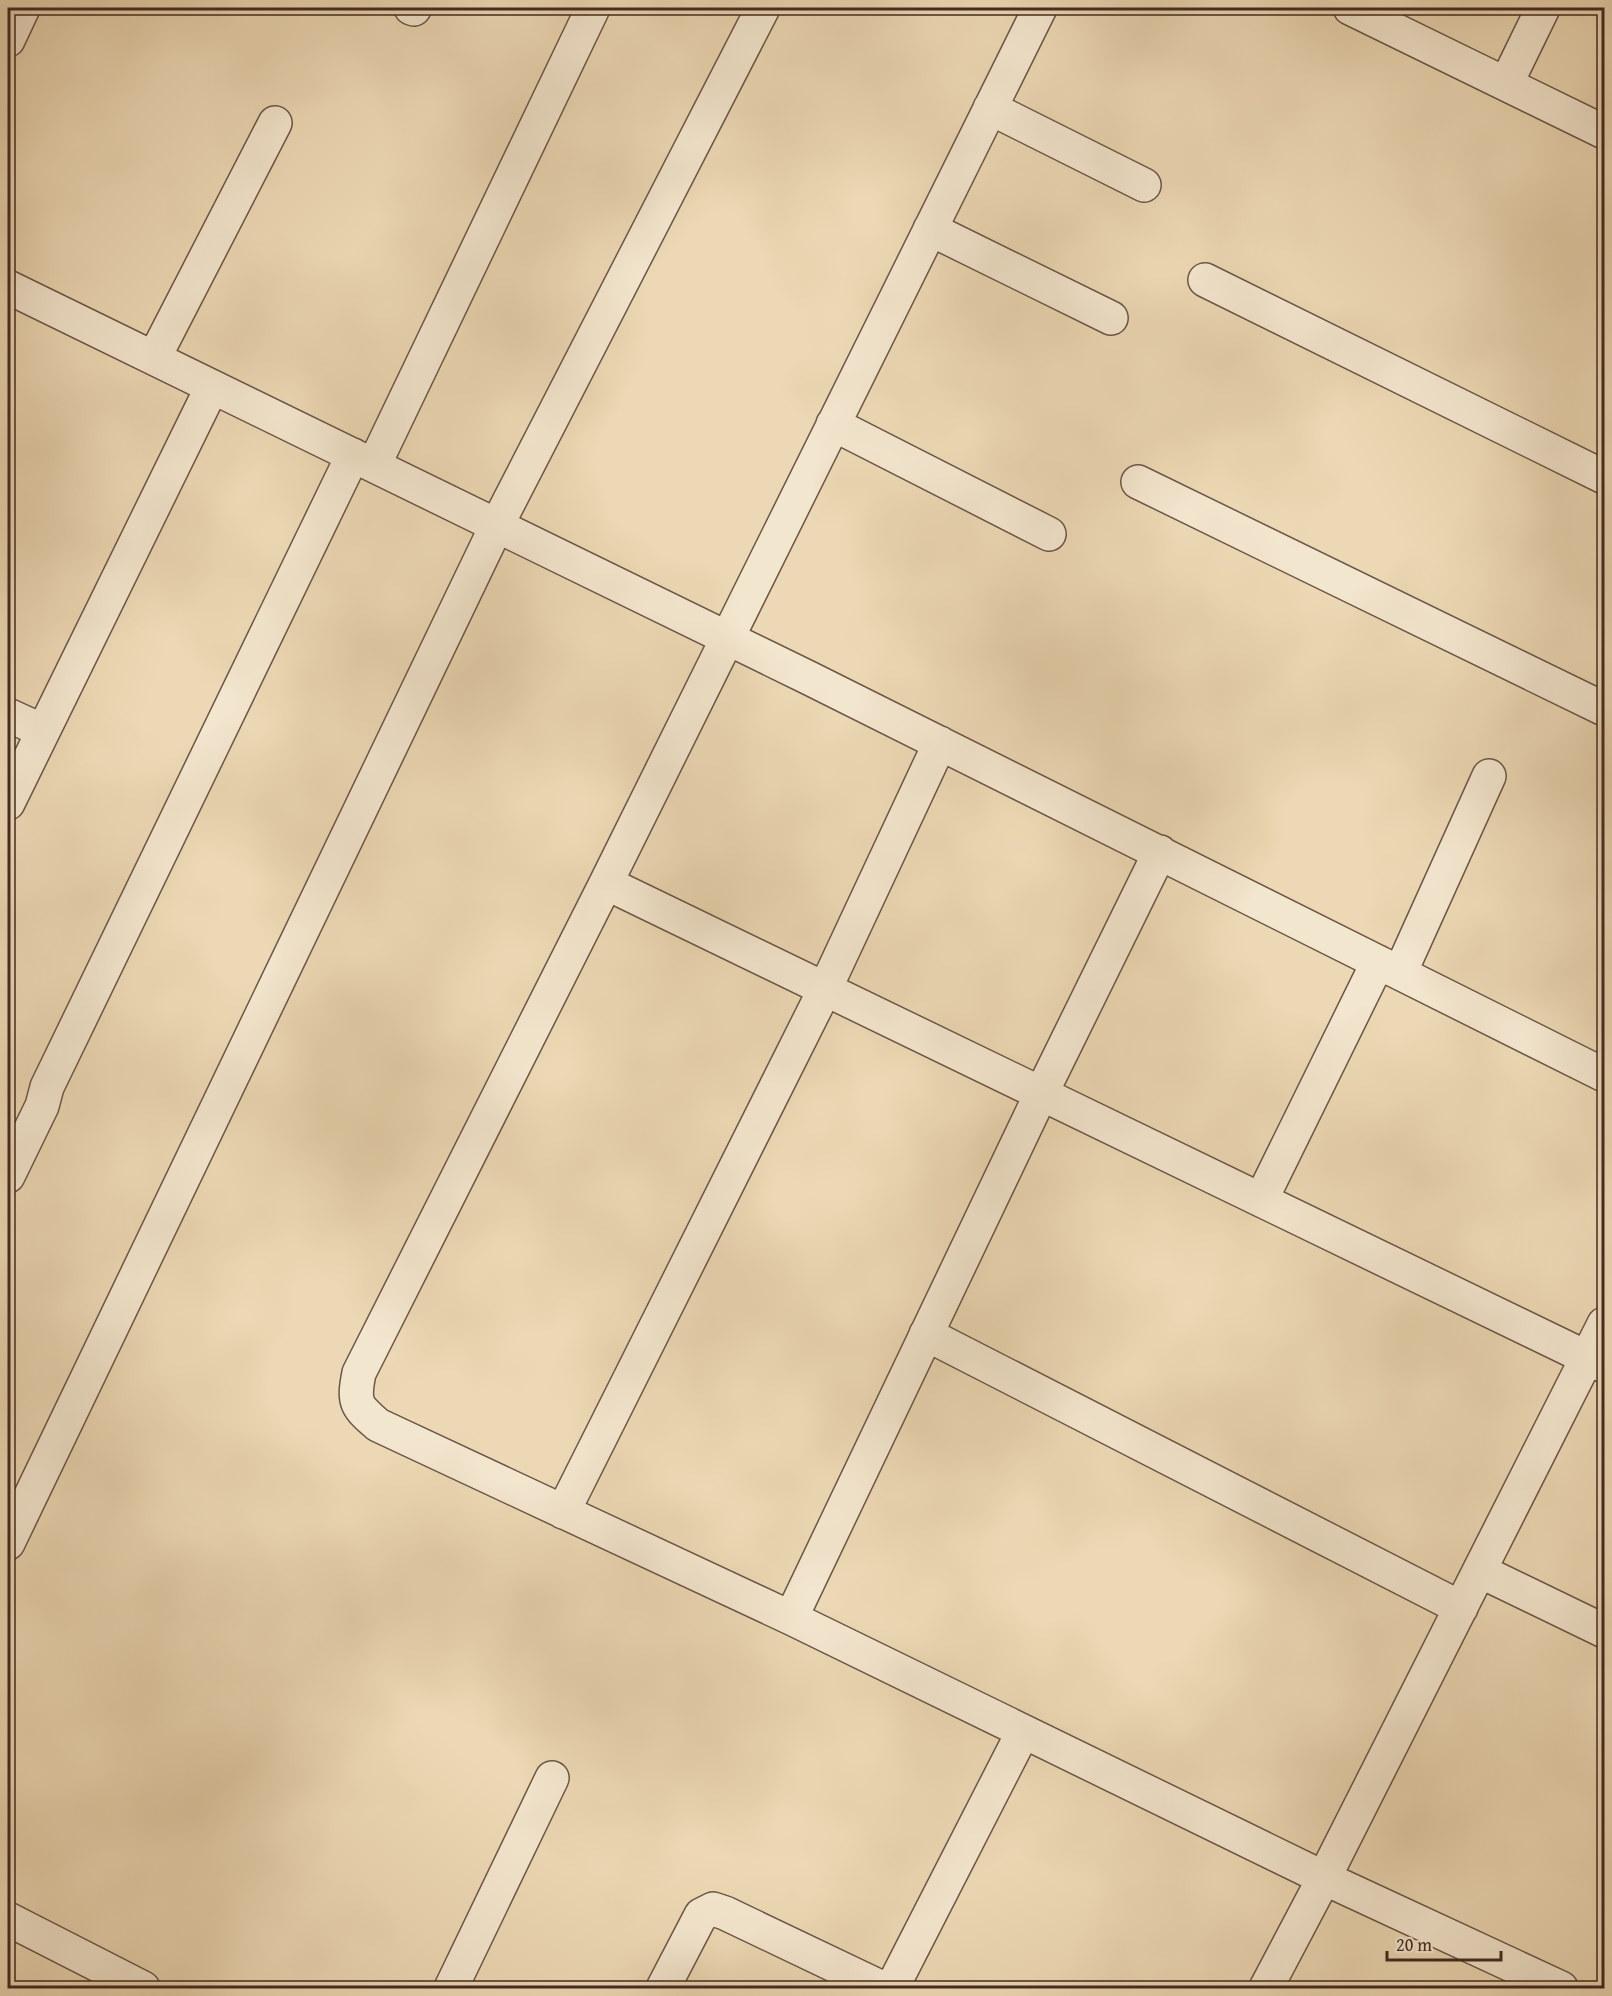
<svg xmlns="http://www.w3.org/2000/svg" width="1612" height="1996" font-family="'Gentium Book Plus',serif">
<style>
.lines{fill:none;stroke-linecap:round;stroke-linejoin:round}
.minor-casing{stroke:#6c5647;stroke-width:36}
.minor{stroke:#f3e6ce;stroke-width:33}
</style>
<rect width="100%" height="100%" fill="#ecd8b4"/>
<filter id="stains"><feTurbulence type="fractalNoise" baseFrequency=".00333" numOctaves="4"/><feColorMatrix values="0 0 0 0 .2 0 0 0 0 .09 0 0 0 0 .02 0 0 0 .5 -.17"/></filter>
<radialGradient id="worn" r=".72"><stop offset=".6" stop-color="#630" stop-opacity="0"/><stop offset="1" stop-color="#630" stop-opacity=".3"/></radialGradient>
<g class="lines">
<defs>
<path id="minor" d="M411 8 414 9
M1040 8 606 883 359 1373C353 1403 356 1406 378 1425L791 1618 1324 1878 1561 1988
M1350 8 1604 132
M8 40 23 8
M1506 84 1543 8
M990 108 1144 185
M930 229 1111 318
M1205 280 1604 477
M8 287 807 677 1604 1075
M154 358 275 123
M833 424 1049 534
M374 465 593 8
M1138 482 1604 709
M8 715 43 731
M8 803 212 387
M606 883 1604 1366
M1400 973 1489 776
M8 1176 42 1106 47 1087 353 455
M1261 1200 1378 962
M926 1334 1461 1608
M563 1512 825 989 940 743
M8 1543 497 525 763 8
M1480 1571 1604 1631
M791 1618 1041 1094 1160 852
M8 1919 143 1988
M451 1988 552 1778
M663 1988 701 1915 713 1909 725 1913 882 1988
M892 1988 1023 1732
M1266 1988 1324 1878 1604 1324"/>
</defs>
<use href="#minor" class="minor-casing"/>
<use href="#minor" class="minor"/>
</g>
<rect width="1612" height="1996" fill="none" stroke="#ecd8b4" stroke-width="30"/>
<rect x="9" y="9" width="1594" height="1978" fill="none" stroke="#422b23" stroke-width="3"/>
<rect x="15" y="15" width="1582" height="1966" fill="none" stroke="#422b23" stroke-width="1.5"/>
<path d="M1387 1951v9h114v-9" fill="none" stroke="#422b23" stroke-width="3"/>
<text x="1396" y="1951" font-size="18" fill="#422b23" stroke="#f3e6ce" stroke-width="4.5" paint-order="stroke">20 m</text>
<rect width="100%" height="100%" filter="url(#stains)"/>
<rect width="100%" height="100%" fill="url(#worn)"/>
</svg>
